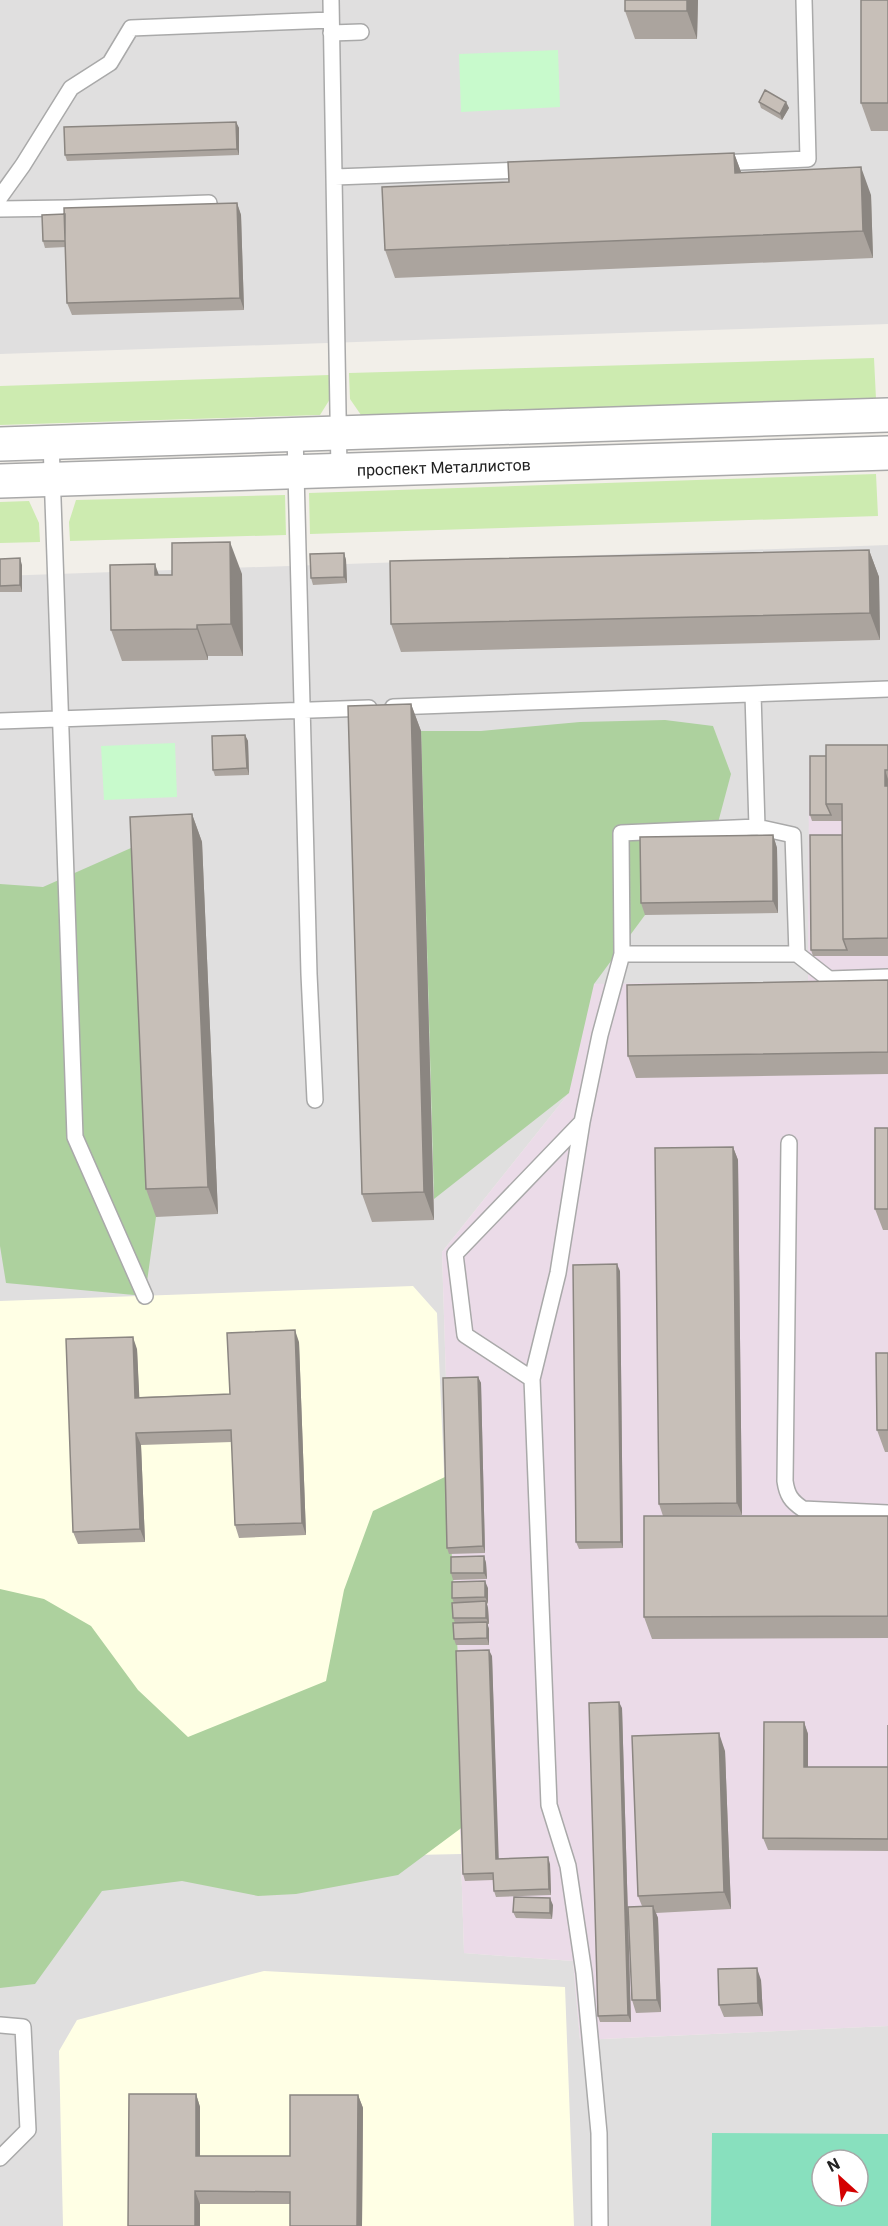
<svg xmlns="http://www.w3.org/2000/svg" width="888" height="2226" font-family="Roboto,sans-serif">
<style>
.residential{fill:#e0dfdf;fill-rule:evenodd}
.industrial{fill:#ebdbe8}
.education{fill:#ffffe5}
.grass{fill:#cdebb0}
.forest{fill:#add19e}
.park{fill:#c8facc}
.pitch{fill:#88e0be;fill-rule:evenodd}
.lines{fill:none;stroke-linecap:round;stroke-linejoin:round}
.service-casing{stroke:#a9a9a9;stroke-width:18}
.tertiary-casing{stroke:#a9a9a9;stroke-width:36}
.service{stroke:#fff;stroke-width:15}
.tertiary{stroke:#fff;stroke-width:33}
.wall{fill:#aba49e}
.shaded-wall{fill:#8b8681}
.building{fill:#c7bfb8;stroke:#8b8681;stroke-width:1.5}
.labels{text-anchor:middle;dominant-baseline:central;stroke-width:4.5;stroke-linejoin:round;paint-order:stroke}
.street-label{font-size:16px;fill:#222;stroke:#fff}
</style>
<rect width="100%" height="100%" fill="#f2efe9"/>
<path class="residential" d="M0 0H888V324L0 354Z
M888 545V757L809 759V982L569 1093 442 1252 464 1953 573 1961 580 2040 888 2026V2226H0V576ZM822 2160H858V2196H822Z"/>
<path class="industrial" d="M888 757V2026L580 2040 573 1961 464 1953 442 1252 569 1093V984L808 982 809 758Z"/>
<path class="education" d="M413 1286 437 1313 461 1854 53 1863 0 1713V1301Z
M264 1971 565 1987 574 2226H63L59 2051 77 2020Z"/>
<path class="grass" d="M874 358 876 399 361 415 350 399 349 373Z
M329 375 330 399 320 415 0 425V386Z
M876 474 878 516 310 534 309 493Z
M285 495 286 535 70 541 69 522 76 500Z
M29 501 39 523 40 542 0 543V502Z"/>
<path class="forest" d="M665 720 713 726 731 774 711 849 644 850 645 915 594 984 569 1093 434 1199 421 731H481L580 722Z
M140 844 156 1217 145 1296 6 1283 0 1246V884L43 887Z
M447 1476 458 1657 464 1826 398 1875 296 1894 258 1896 182 1881 102 1891 35 1984 0 1988V1589L44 1599 91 1626 138 1690 188 1737 326 1681 344 1590 373 1511Z"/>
<path class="park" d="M558 50 560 107 461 112 459 54Z
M175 743 177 797 104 800 101 746Z"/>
<path class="pitch" d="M712 2133 888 2134V2226H711ZM822 2160H858V2196H822Z"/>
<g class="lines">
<defs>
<path id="service" d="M331 0 339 470
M331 33 361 32
M718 163 808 159 804 0
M335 177 526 170
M0 197 23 165 71 88 110 63 131 28 331 20
M0 209 68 208 209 203
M295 434 309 974 315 1100
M51 442 75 1137 145 1296
M753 694 757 827
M393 707 888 689
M0 721 369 708
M622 954 621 833 757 827 793 835 797 954
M789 1143 785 1481C787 1495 791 1501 803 1509L888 1513
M532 1379 558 1273 582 1122
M0 2025 23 2027 28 2130 0 2158
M600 2226 599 2133 584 1973 568 1866 549 1805 532 1379 465 1335 455 1254 582 1122 600 1035 622 954H797L829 979 888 977"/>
<g id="tertiary">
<path d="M0 444 888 415"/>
<path id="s1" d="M0 481 888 453"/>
</g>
</defs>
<use href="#service" class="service-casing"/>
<use href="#tertiary" class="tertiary-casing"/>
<use href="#service" class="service"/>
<use href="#tertiary" class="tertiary"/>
</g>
<path class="wall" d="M625 0H698L697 39H635L625 11Z
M888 0V131H871L861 103Z
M759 102H786L789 108 782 120 761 108Z
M236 122 239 128V155L67 161 65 155Z
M734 153 741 172 871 195 873 258 395 278 385 250 509 182Z
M237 203 241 215 244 310 72 315 67 303 66 247 45 248 43 241 65 214Z
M869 550 879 577 880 640 401 652 391 624Z
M344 553 346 560 347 583 313 585 311 578Z
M0 559 22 565V592H0Z
M242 574 243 656H208V660L122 661 111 630 159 575Z
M411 704 421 731 434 1220 372 1222 362 1194Z
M245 735 248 741 249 775 215 776 213 770Z
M888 745V956H813L811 950 842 835V821H812L810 815Z
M192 814 202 842 218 1214 156 1217 146 1189Z
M773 835 777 848 778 913 645 915 641 903Z
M888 980V1074L636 1078 628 1056Z
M888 1128V1230H883L875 1209Z
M733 1147 738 1160 742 1515 663 1516 659 1504Z
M620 1271 623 1548 579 1549 576 1542Z
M299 1342 306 1535 239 1538 235 1525 232 1442 141 1445 145 1542 78 1544 73 1532 137 1349 139 1397 230 1394Z
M888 1353V1452H885L877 1430Z
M478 1377 481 1383 485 1553 449 1554 447 1548Z
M888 1516V1638L652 1639 644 1617Z
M484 1556 486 1563 487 1579 453 1580 451 1573Z
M488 1588V1603L487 1604 488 1608 489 1624H487L489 1629V1645H456L454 1639 455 1623 453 1618 454 1603 452 1598Z
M492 1656 498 1859 550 1864 551 1895 496 1897 494 1891 493 1880 465 1881 463 1874Z
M622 1708 631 2022H600L598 2016Z
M804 1722 808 1734V1767H888V1725V1851L768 1850 763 1838Z
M725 1751 731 1909 656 1913 658 1918 661 2012 636 2013 632 2000 642 1906 638 1896Z
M553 1905 552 1919 516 1918 513 1912Z
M761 1980 763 2016 724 2017 719 2005Z
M196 2094 200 2107V2156H290L358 2095 363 2108 362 2226H290V2204H200L128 2226Z"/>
<path class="shaded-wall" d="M687 0H698L697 39 687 11Z
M786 102 789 108 782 120 780 114Z
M236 122 239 128V155L237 149Z
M734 153 744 180 735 173Z
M861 167 871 195 873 258 863 231Z
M237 203 241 215 244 310 240 298Z
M230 542 242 574 243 656 231 624Z
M869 550 879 577 880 640 870 613Z
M344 553 346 560 347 583 344 577Z
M20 558 22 565V592L20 585Z
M155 564 166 595 155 575Z
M197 625 208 656V660L197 629Z
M411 704 421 731 434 1220 424 1192Z
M245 735 248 741 249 775 247 768Z
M885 770 888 779V796L885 786Z
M192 814 202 842 218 1214 208 1187Z
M773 835 777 848 778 913 773 901Z
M733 1147 738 1160 742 1515 737 1503Z
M617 1264 620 1271 623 1548 621 1542Z
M295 1330 299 1342 306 1535 302 1523Z
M133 1337 137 1349 140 1410 135 1398Z
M478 1377 481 1383 485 1553 483 1546Z
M136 1433 141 1445 145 1542 140 1529Z
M484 1556 486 1563 487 1579 484 1573Z
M485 1581 488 1588V1603L485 1597Z
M486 1601 488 1608 489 1624 486 1618Z
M487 1622 489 1629V1645L487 1638Z
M489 1650 492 1656 499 1865 496 1859Z
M619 1702 622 1708 631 2022 628 2015Z
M804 1722 808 1734V1780L804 1767Z
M719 1733 725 1751 731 1909 724 1892Z
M548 1857 550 1864 551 1895 549 1889Z
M550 1898 553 1905 552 1919 550 1913Z
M653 1906 658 1918 661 2012 657 2000Z
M757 1968 761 1980 763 2016 758 2003Z
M196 2094 200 2107V2168L196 2156Z
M358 2095 363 2108 362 2226H357Z
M195 2191 200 2204V2226H195Z"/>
<path class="building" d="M625 0H687V11H625Z
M861 0H888V103H861Z
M765 90 786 102 780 114 759 102Z
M236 122 237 149 65 155 64 127Z
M734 153 735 173 861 167 863 231 385 250 382 187 509 182 508 162Z
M237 203 240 298 67 303 64 208Z
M65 214V241H43L42 215Z
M230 542 231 624 197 625V629L111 630 110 565 155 564V575H172V543Z
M869 550 870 613 391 624 390 561Z
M344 553V577L311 578 310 554Z
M20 558V585L0 586V559Z
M411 704 424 1192 362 1194 348 706Z
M245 735 247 768 213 770 212 736Z
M826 745H888V770H885V786H888V938L843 939 842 804H826Z
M810 756H826V804L831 815H810Z
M192 814 208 1187 146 1189 130 817Z
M773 835V901L641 903 640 837Z
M810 835H842L843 939 847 950H811Z
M888 980V1052L628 1056 627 985Z
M875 1128H888V1209H875Z
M733 1147 737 1503 659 1504 655 1148Z
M617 1264 621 1542H576L573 1265Z
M295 1330 302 1523 235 1525 231 1430 136 1433 140 1529 73 1532 66 1339 133 1337 135 1398 230 1394 227 1333Z
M876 1353H888V1430H877Z
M478 1377 483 1546 447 1548 443 1378Z
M644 1516H888V1616L644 1617Z
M484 1556V1573H451V1557Z
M485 1581V1597L452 1598V1582Z
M486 1601V1618H453L452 1603Z
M487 1622V1638L454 1639 453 1623Z
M489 1650 496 1859 548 1857 549 1889 494 1891 493 1873 463 1874 456 1651Z
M619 1702 628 2015 598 2016 589 1703Z
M764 1722H804V1767H888V1725V1839L763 1838Z
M719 1733 724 1892 638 1896 632 1736Z
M514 1897 550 1898V1913L513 1912Z
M653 1906 657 2000H632L628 1907Z
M757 1968 758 2003 719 2005 718 1969Z
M129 2094H196V2156H290V2095H358L357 2226H290V2192L195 2191V2226H128Z"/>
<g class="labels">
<g class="street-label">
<text stroke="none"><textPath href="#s1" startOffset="444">проспект Металлистов</textPath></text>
</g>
</g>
<g transform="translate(840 2178) rotate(333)"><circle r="28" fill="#ffffff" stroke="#a7a7a7" stroke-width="1.5"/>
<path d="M0-4.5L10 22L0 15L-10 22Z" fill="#d40000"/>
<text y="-9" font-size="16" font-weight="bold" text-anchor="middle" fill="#222222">N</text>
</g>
</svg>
